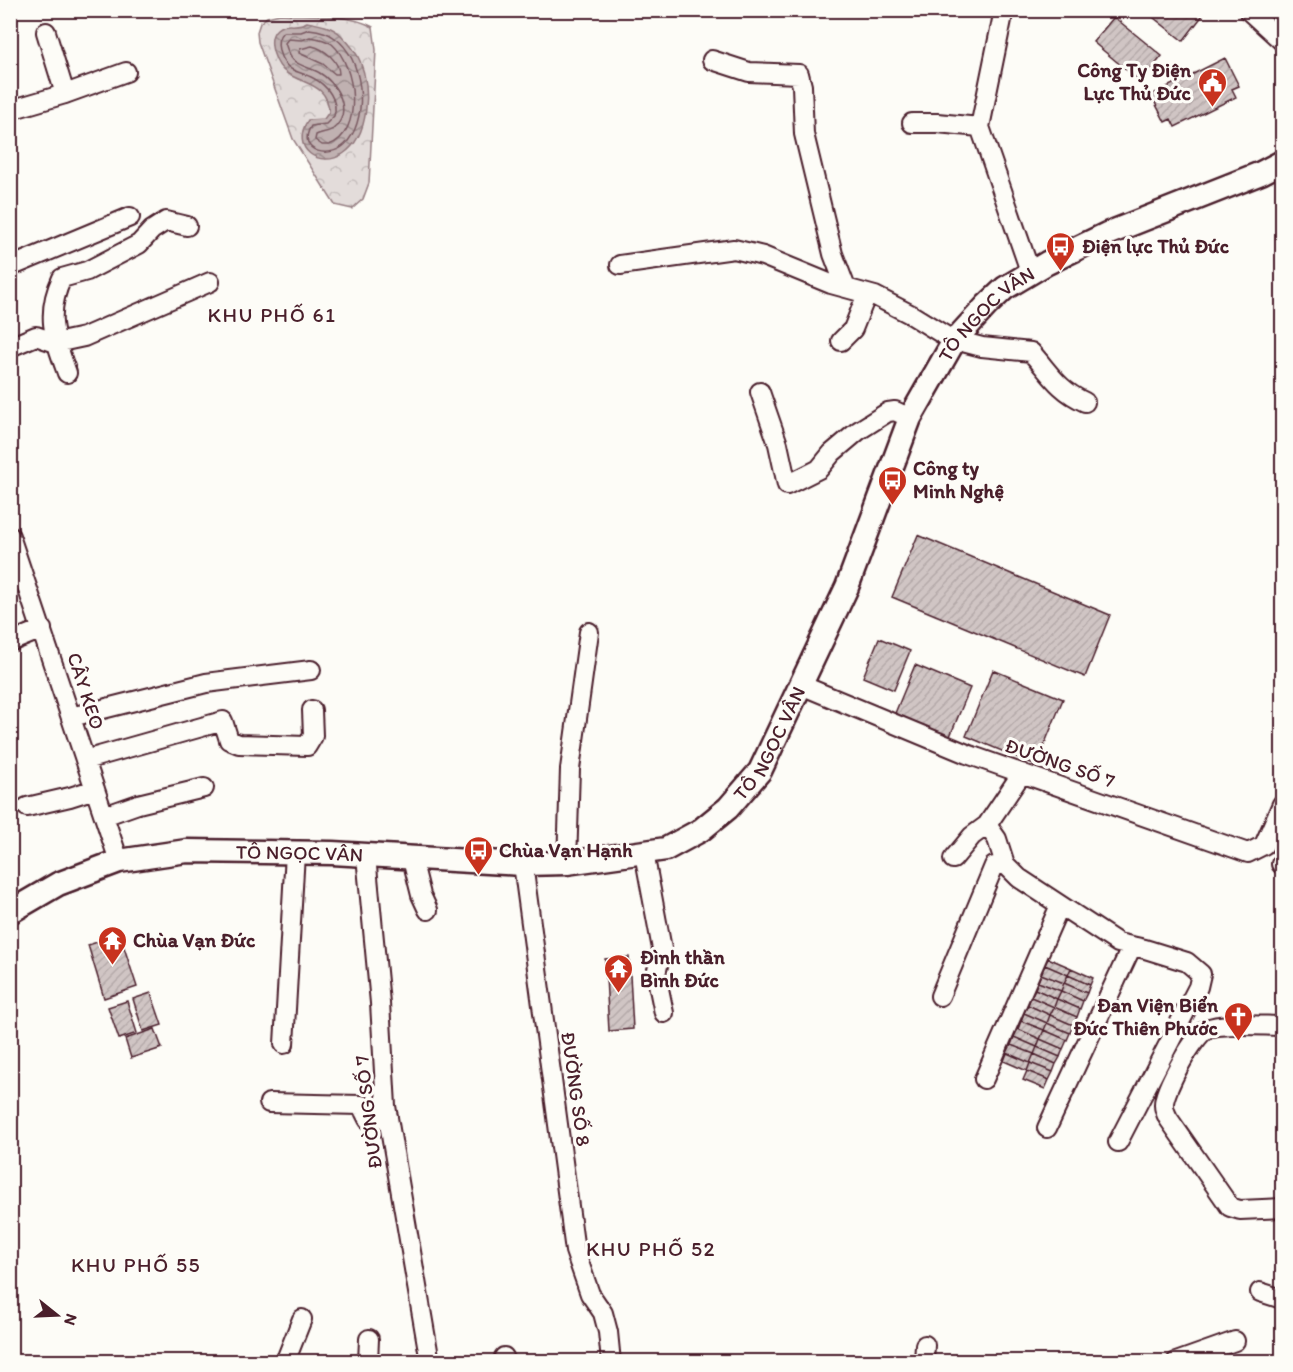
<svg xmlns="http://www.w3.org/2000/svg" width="1293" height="1372" font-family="Itim,sans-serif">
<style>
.park{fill:url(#park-crowns);stroke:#967e82;stroke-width:1.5}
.water{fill:url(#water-waves);stroke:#91777b;stroke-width:1.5}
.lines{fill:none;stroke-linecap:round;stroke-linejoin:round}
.shore{stroke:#795961;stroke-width:1.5}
.building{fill:url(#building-hatch);stroke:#4a1f2b;stroke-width:1.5}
.minor-casing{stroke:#4a1f2b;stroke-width:22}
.major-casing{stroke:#4a1f2b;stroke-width:27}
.minor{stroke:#fdfcf7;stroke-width:18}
.major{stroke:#fdfcf7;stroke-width:22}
.labels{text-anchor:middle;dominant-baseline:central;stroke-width:6;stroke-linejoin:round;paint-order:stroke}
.poi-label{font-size:20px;font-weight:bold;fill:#4a1f2b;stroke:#fdfcf7;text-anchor:start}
.street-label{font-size:20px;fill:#4a1f2b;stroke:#fdfcf7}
.neighbourhood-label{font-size:21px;letter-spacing:1.5px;fill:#4a1f2b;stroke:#fdfcf7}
</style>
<defs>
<pattern id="park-crowns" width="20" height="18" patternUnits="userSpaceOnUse" patternTransform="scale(1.5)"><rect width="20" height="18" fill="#e3dcda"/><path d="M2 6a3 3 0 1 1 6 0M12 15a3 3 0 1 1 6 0" fill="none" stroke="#c4bcbb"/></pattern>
<pattern id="water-waves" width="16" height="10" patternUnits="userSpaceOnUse" patternTransform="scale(1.5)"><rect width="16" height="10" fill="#c0b1b1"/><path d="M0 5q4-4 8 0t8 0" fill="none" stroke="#9e8f90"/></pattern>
<pattern id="building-hatch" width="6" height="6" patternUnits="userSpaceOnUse" patternTransform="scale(1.5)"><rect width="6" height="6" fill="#d0c5c4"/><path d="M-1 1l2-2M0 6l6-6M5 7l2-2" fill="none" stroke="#b4a9a9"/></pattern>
</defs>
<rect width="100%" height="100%" fill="#fdfcf7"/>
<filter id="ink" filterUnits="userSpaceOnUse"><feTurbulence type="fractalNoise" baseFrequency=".0167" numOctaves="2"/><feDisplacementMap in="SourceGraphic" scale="12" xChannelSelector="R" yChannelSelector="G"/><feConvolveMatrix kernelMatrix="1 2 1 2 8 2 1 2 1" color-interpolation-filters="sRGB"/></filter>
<g filter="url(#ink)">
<path class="park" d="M280 14C308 16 349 13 373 27L376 50 369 183 363 199 352 209 335 205 293 139 258 42 257 32 260 23 267 17Z"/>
<path class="water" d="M307 22C318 24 332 26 341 35 348 42 356 51 360 61 371 88 370 136 343 154 320 169 289 149 308 120L324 119 329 112C328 85 307 85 288 74 276 67 265 40 277 29 286 21 296 29 307 22Z"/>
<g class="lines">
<path class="shore" d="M309 29C318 30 328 32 335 38 363 58 369 114 348 141 333 161 295 153 311 126L326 124 334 116C339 101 327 85 313 78 306 74 298 73 291 69 280 62 273 41 283 32H301Z
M310 37C317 38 326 40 332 44 356 65 364 133 329 145H322L315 140 316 135C321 132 327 133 333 129 354 112 337 82 318 72 311 68 299 66 293 60 289 56 287 49 285 43L288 39 302 40Z
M312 46C325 49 339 61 339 74H335L323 64 299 53 300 49Z"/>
</g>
<path class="building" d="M1144 10H1198L1203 15 1183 41Z
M1114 17 1162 56 1141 82 1093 42Z
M1225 58 1239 86 1232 89 1236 97 1175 127 1171 119 1165 122 1151 95Z
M918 535 1110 615 1085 677 892 597Z
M879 638 910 651 894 690 863 677Z
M915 665 970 688 948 741 893 718Z
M993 670 1063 699 1036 765 966 736Z
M120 935 137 987 104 998 88 945Z
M629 957 633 1029 609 1031 605 959Z
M1048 958 1071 968 1068 975 1045 965Z
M1045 965 1068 975 1064 983 1041 974Z
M1071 968 1093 978 1090 985 1068 975Z
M1041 974 1064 983 1061 991 1038 982Z
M1068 975 1090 985 1087 993 1064 983Z
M1038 982 1061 991 1057 999 1035 989Z
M1064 983 1087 993 1083 1001 1061 991Z
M1035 989 1057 999 1054 1007 1031 997Z
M1061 991 1083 1001 1080 1009 1057 999Z
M151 993 162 1025 143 1031 133 999Z
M1031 997 1054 1007 1050 1015 1028 1005Z
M1057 999 1080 1009 1077 1017 1054 1007Z
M127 1001 137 1033 119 1039 108 1007Z
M1028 1005 1050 1015 1047 1023 1024 1013Z
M1054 1007 1077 1017 1073 1025 1050 1015Z
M1024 1013 1047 1023 1044 1030 1021 1021Z
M1050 1015 1073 1025 1070 1033 1047 1023Z
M1021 1021 1044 1030 1040 1039 1018 1029Z
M1047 1023 1070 1033 1067 1040 1044 1030Z
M155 1029 162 1048 131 1058 125 1039Z
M1018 1029 1040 1039 1037 1047 1014 1037Z
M1044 1030 1067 1040 1063 1049 1040 1039Z
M1014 1037 1037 1047 1034 1054 1011 1045Z
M1040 1039 1063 1049 1060 1057 1037 1047Z
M1011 1045 1034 1054 1030 1063 1007 1053Z
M1037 1047 1060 1057 1056 1064 1034 1054Z
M1007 1053 1030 1063 1027 1071 1004 1061Z
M1034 1054 1056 1064 1053 1072 1030 1063Z
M1030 1063 1053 1072 1049 1080 1027 1071Z
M1027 1071 1049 1080 1045 1089 1023 1080Z"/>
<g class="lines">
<defs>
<path id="minor" d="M1004 10 980 127 1031 274
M1248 10 1282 41
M46 32 65 94
M712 60 749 72 799 74 802 86 804 134 833 254 846 288
M10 110 65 94 126 72
M912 123H937L980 127
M620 265 734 249 763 256 831 284 875 296 910 314 954 341
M10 267 130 217
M955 340 982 347 1031 352C1050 373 1058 390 1085 402
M841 341 853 329 867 294
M10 347 36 336 56 343 84 337 210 282
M67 373C54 337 45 314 62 278L87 271 139 244 152 230 166 221 187 226
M760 392 778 444 787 485 819 469 832 453 858 431 888 412 895 411 910 418
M10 536 119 861
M10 642 42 629
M801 685 967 754 1248 853 1264 845 1282 804
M71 717 206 683 311 670
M85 760 223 721 229 740 239 744 307 746 313 736 312 710
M27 807 70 797 95 789
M104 816 138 804 204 788
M987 825 997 839 1005 864 1019 878 1118 943 1145 949 1187 962 1201 974 1198 987 1118 1142
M644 853 662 949 656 974 664 1013
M366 856 380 1003 386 1106 430 1362
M412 859 421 895 428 910
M953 859 972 836 987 825 1022 773
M567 863 570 769 589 632
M523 864 575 1251 590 1294 603 1313 608 1332 611 1362
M1281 864 1282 865
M940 996 994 866 1005 864
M1282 1026C1265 1026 1221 1022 1207 1029 1194 1035 1163 1091 1164 1105 1164 1109 1166 1114 1168 1118L1230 1207 1240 1210 1282 1208
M284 1044 295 853
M984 1079 1060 905
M269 1103 361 1105 368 1119 388 1116
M1047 1128 1132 946
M1260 1292 1282 1299
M504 1357V1362
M285 1362 302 1319
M368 1362 369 1339
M924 1362 925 1345
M1176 1362 1235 1341"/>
<g id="major">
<path id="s1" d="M10 912 58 884 119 861 187 851 332 853 523 864 567 863 666 849 701 830 728 808 760 771 847 587 910 418 954 341 987 305 1005 288 1047 263 1109 233 1261 173 1282 162"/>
</g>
</defs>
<use href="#minor" class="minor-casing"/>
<use href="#major" class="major-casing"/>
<use href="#minor" class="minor"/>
<use href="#major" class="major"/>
</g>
</g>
<defs>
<symbol id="civic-pin" viewBox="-11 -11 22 30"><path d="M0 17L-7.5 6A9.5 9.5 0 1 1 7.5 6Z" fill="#c8321e" stroke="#fdfcf7"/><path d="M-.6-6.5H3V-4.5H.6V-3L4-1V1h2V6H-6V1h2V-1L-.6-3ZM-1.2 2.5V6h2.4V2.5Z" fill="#fff"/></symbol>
<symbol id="bus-pin" viewBox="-11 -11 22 30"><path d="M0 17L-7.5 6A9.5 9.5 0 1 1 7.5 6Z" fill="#c8321e" stroke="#fdfcf7"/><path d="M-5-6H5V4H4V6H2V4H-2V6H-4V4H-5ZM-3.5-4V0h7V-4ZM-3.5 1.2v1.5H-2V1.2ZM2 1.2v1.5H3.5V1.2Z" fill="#fff"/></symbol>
<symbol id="temple-pin" viewBox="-11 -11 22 30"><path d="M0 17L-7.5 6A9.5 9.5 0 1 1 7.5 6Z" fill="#c8321e" stroke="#fdfcf7"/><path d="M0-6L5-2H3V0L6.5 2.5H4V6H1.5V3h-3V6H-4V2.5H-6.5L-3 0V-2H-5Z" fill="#fff"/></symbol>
<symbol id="church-pin" viewBox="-11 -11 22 30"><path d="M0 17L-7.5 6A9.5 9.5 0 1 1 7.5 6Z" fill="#c8321e" stroke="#fdfcf7"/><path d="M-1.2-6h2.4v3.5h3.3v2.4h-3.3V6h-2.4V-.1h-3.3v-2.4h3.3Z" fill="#fff"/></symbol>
</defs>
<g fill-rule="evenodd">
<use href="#civic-pin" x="1196" y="66" width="33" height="45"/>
<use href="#bus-pin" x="1044" y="230" width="33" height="45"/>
<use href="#bus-pin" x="876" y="464" width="33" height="45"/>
<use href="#bus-pin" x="462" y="834" width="33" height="45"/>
<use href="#temple-pin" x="96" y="924" width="33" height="45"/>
<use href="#temple-pin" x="602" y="952" width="33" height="45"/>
<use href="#church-pin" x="1222" y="1000" width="33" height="45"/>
</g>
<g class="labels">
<g class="poi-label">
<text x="1191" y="70" text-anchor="end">Công Ty Điện<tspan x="1191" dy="23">Lực Thủ Đức</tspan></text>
<text x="1082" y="246">Điện lực Thủ Đức</text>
<text x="913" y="468">Công ty<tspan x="913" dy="23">Minh Nghệ</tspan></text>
<text x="499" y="850">Chùa Vạn Hạnh</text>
<text x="133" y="940">Chùa Vạn Đức</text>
<text x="640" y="957">Đình thần<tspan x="640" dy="23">Bình Đức</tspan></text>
<text x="1218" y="1005" text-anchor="end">Đan Viện Biển<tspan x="1218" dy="23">Đức Thiên Phước</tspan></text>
</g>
<g class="street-label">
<text stroke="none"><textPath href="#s1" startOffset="1308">TÔ NGỌC VÂN</textPath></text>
<text transform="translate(86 691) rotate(72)">CÂY KEO</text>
<text stroke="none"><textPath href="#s1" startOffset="822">TÔ NGỌC VÂN</textPath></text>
<text transform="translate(1060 763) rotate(19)">ĐƯỜNG SỐ 7</text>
<text stroke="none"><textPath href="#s1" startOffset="302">TÔ NGỌC VÂN</textPath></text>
<text transform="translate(576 1089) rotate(82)">ĐƯỜNG SỐ 8</text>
<text transform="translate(368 1112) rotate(-97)">ĐƯỜNG SỐ 7</text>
</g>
<g class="neighbourhood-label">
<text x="272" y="314">KHU PHỐ 61</text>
<text x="651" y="1248">KHU PHỐ 52</text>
<text x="136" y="1264">KHU PHỐ 55</text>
</g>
</g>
<rect width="1293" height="1372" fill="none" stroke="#fdfcf7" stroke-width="36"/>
<rect x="18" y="18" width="1257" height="1336" fill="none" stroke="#4a1f2b" stroke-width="2" filter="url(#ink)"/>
<g transform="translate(57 1315) rotate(108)" stroke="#fdfcf7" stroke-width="4.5" paint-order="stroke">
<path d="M0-4.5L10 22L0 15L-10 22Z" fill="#4a1f2b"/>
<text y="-9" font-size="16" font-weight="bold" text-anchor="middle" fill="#4a1f2b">N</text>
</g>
</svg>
